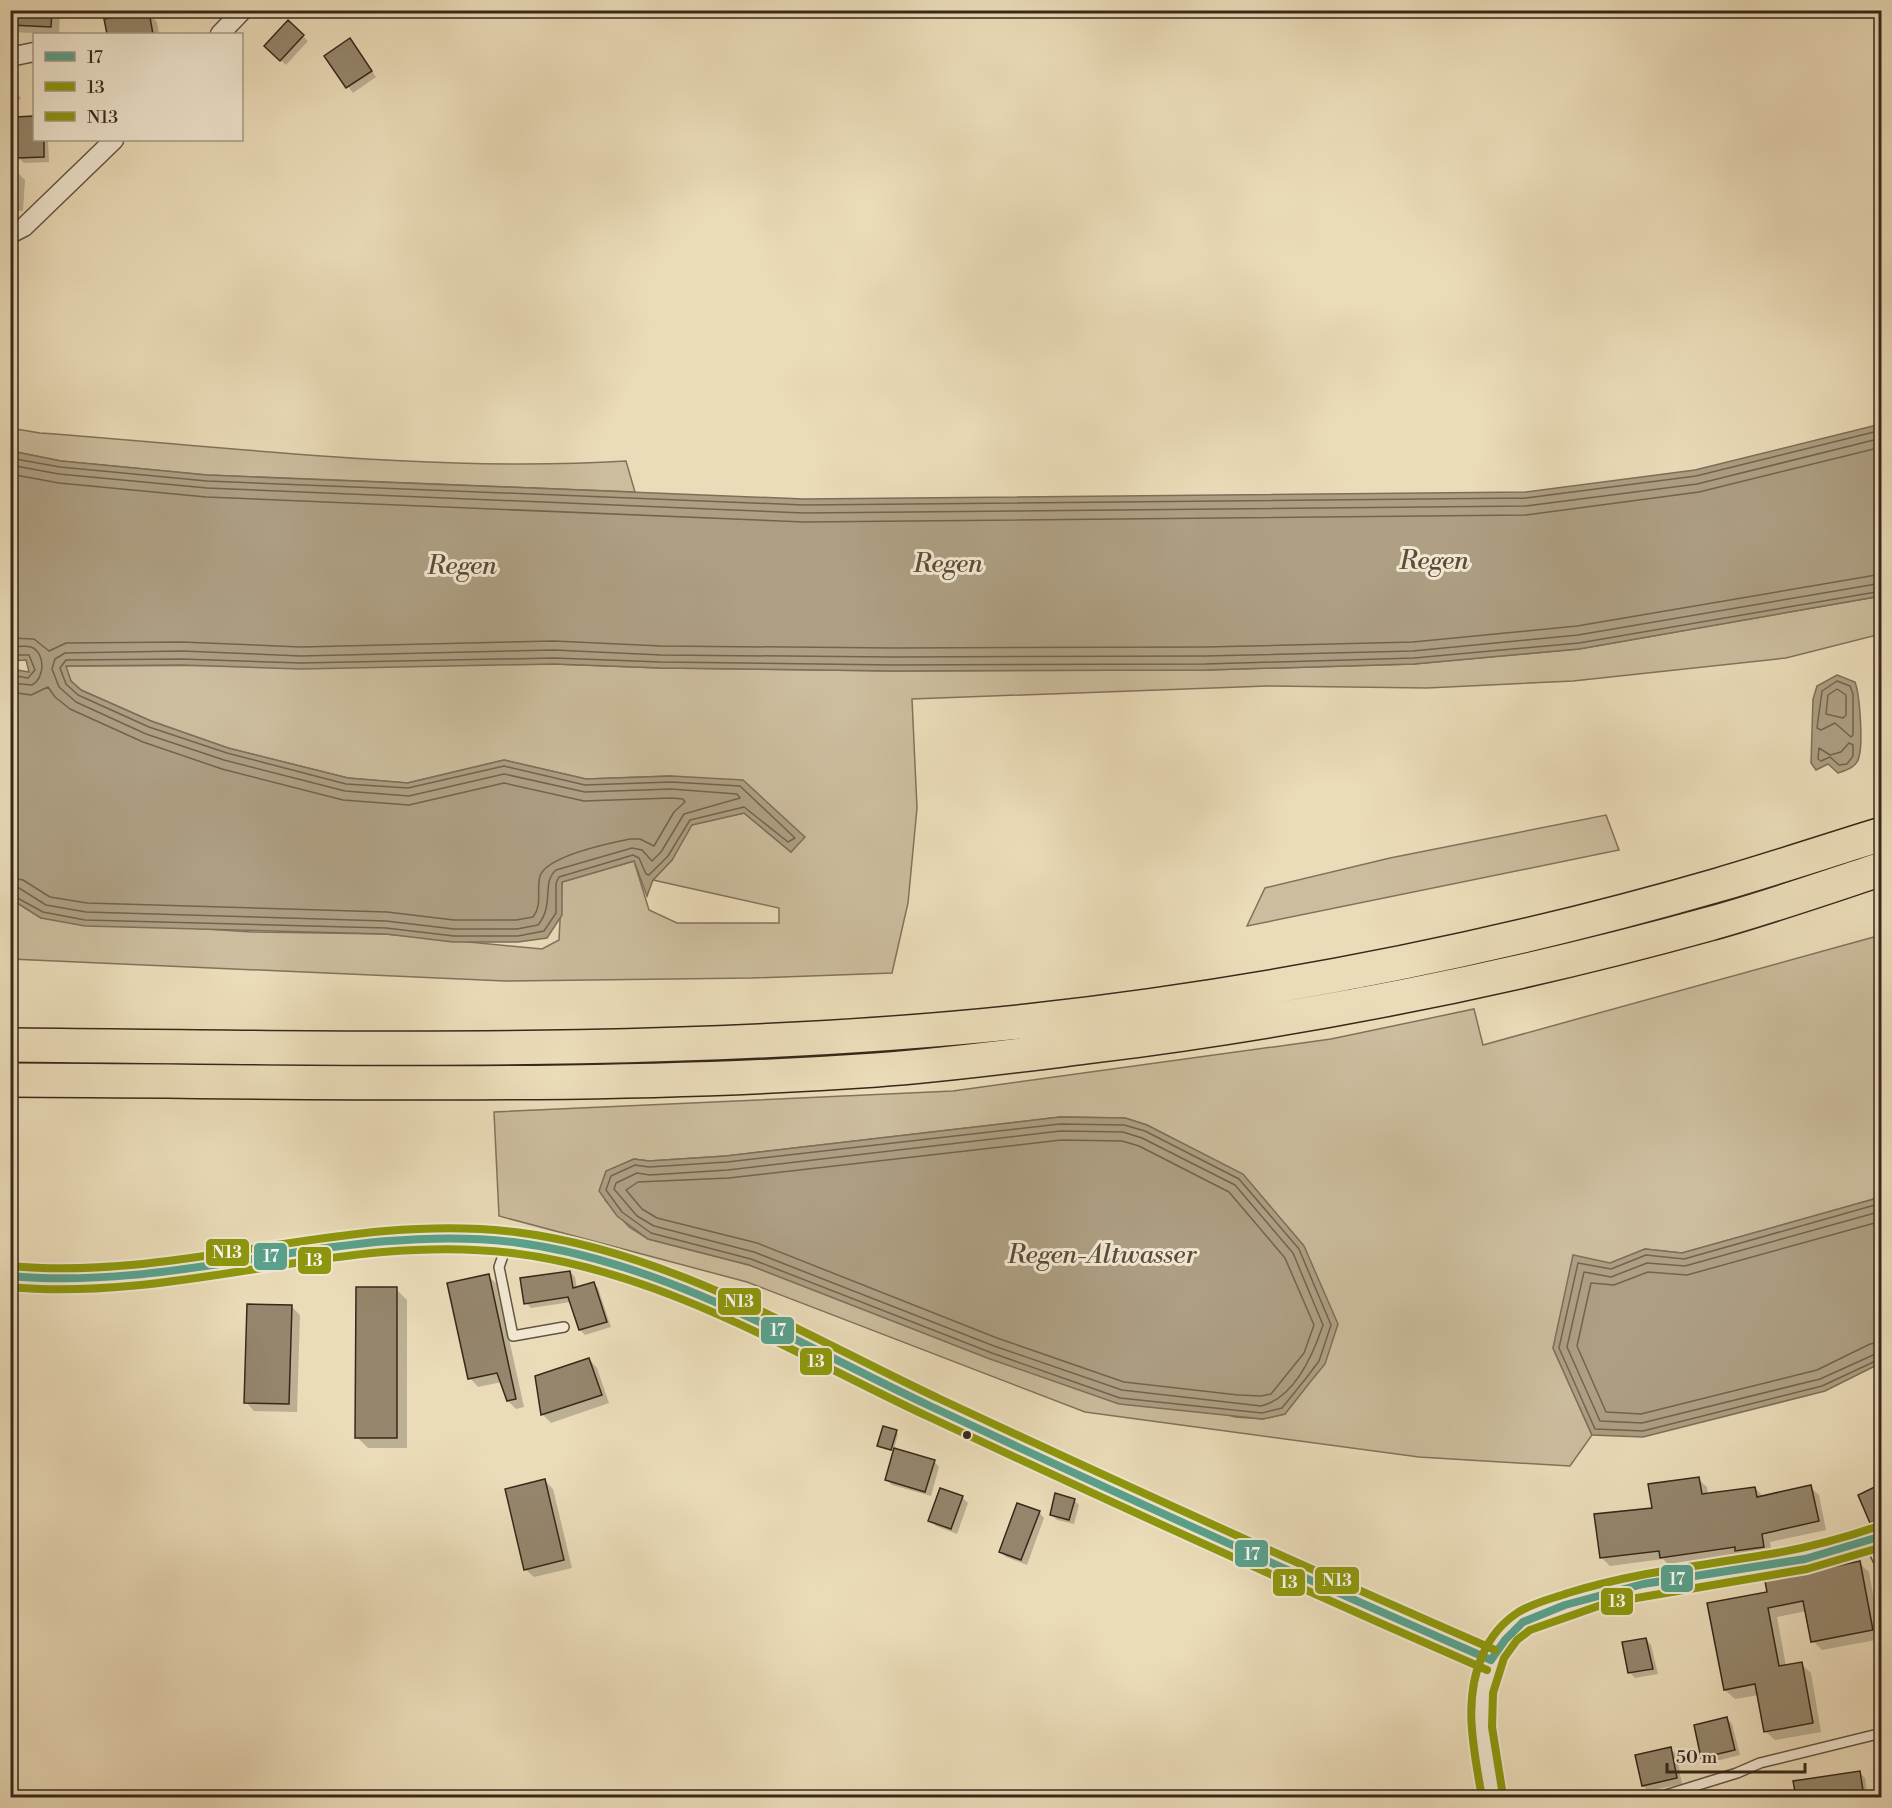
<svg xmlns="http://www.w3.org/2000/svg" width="1892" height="1808" font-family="'Libre Bodoni',serif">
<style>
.green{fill:#ccbd9e;stroke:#82725c;stroke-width:1.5;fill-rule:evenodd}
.water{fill:#ae9f83;stroke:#7e6f59;stroke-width:1.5}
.shadow{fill:#0003}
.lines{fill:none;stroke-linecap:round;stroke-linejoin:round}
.shore{stroke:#72644e;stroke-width:1.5}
.building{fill:#95866d;stroke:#37281a;stroke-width:1.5}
.lane-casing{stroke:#645542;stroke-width:12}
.street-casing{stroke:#645542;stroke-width:21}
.secondary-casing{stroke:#37281a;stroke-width:28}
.highway-casing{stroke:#37281a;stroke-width:36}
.lane{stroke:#f2e8d2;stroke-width:9}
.street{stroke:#f2e8d2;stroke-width:18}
.secondary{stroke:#f2e8d2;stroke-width:26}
.highway{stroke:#ebdcb9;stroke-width:33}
.bus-1-casing{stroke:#f2e8d2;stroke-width:12}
.bus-2-casing{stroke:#f2e8d2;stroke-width:12}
.bus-3-casing{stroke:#f2e8d2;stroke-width:12}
.bus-1{stroke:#59a28d;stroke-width:8}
.bus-2{stroke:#8e980d;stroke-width:8}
.bus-3{stroke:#8e980d;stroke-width:8}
.bus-dot{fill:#37281a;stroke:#f2e8d2;stroke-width:2}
.labels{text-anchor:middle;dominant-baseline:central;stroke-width:6;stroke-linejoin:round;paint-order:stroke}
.water-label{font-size:26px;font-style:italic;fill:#5b4c3a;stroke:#f2e8d2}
.line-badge{stroke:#f2e8d2;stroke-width:2}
.badge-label{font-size:16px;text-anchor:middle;font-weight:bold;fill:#fff}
</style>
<rect width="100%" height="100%" fill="#ebdcb9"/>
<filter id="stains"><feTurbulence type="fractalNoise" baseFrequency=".00333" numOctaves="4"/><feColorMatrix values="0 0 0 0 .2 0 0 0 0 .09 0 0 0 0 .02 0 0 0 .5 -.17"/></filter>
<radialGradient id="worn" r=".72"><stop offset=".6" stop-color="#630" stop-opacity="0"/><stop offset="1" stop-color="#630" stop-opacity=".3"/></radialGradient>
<path class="green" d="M10 428 40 433C231 447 435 473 626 461L635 492 207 475 61 461 11 451Z
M1881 596V634L1786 658 1573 681 1427 688 1267 686 912 699 917 808 908 903 892 973 752 978 505 981 11 959V910L19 904 41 918 251 932 386 934 542 949 559 940 562 882 634 861 649 910 677 923H779V908L653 880 672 860 691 825 744 813 791 852 804 837 671 776 586 779 504 760 407 783 348 778 228 748 151 721 81 690 71 681 65 666 554 664 661 668 894 671 1206 670 1414 664 1579 649Z
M1606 815 1619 850 1247 926 1265 888 1390 858Z
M1881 935V1197L1682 1253 1645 1249 1610 1263 1553 1348 1592 1435 1570 1466 1419 1457 1085 1412 747 1282 499 1216 494 1112 953 1091 1331 1039 1474 1009 1483 1045ZM1060 1117 1125 1118 1147 1125 1179 1142 1285 1414 1263 1419 1235 1417 749 1265 648 1239 629 1227 605 1200 607 1171 634 1159 649 1161 726 1156Z"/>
<path class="water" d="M1881 424V596L1579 649 1414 664 1206 670 894 671 661 668 554 664 301 669 182 665 66 666 71 681 81 690 151 721 228 748 348 778 408 783 504 760 586 779 671 776 743 780 805 837 791 852 744 813 692 825 672 860 653 880 647 896 634 861 562 882V915L547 938 518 942H453L386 934 85 926 41 918 11 899V669L29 672 26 660 11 661V451L61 461 207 475 804 499 1526 492 1695 470Z
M1837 675 1855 682C1860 695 1863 743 1859 757 1857 767 1847 770 1838 773L1828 764 1816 770 1811 763 1813 699 1817 686Z
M1060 1117 1125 1118 1147 1125 1243 1174 1304 1246 1338 1324 1325 1364 1311 1381 1285 1414 1263 1419 1119 1404 990 1359 749 1265 648 1239 617 1216 599 1191 606 1171 634 1159 649 1161 726 1156Z
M1881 1197V1363L1825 1391 1643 1437 1592 1435 1553 1348 1573 1255 1610 1263 1645 1249 1682 1253Z"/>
<path class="shadow" d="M10 10H60L59 34 10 32Z
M334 10H351L352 14 338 18Z
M149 14 157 22 159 34H108L106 20Z
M288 22 308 41 286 65 266 46Z
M355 46 376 77 353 93 326 56Z
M10 86 21 98 10 107Z
M34 117V140H48L49 162 24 163 19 158 16 118Z
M10 174H19L25 180 23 211 10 210Z
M570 1272 575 1277 577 1289 593 1283 598 1288 611 1327 585 1335 580 1330 571 1302 531 1308 526 1303Z
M488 1276 497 1284 524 1407 516 1409 508 1401 502 1382 478 1387 470 1378Z
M396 1289 407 1300V1448H368L357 1437Z
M291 1306 300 1315 297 1412 254 1411 246 1402Z
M589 1359 597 1368 609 1403 551 1423 543 1415 537 1377Z
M896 1431 898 1434 894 1449 934 1461 939 1467 931 1496 892 1485 886 1479 895 1452 878 1445Z
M1698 1479 1707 1487 1708 1495 1755 1488 1764 1497 1810 1487 1819 1495 1826 1530 1770 1542 1772 1555 1745 1559 1742 1555 1670 1566 1663 1559 1610 1566 1601 1557 1654 1509Z
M545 1481 553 1489 572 1568 534 1577 525 1569Z
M1882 1486V1526L1877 1528 1872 1523 1860 1496Z
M941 1490 963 1498 968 1503 957 1534 936 1526 930 1520Z
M1074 1500 1079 1505 1074 1524 1057 1520 1051 1514Z
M1039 1512 1044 1518 1027 1565 1006 1557 1001 1552Z
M1859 1563 1869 1572 1881 1639 1822 1650 1813 1641 1807 1611 1777 1617 1786 1666 1801 1664 1811 1673 1821 1732 1775 1740 1765 1731 1759 1695 1735 1699 1725 1690 1769 1593Z
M1646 1639 1651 1645 1658 1674 1635 1678 1629 1672Z
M1727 1718 1732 1724 1740 1755 1708 1763 1703 1757Z
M1670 1749 1676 1754 1682 1784 1648 1791 1643 1786Z
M1859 1772 1865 1778 1868 1798H1798L1794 1782Z"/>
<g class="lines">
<path class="shore" d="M10 458 60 467 207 481 804 505 1526 498 1696 476 1882 430
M10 465 59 474 207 488 804 513 1526 506 1697 484 1882 438
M10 474 59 483 206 497 804 522 1526 515 1699 492 1882 447
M10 638 34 639 49 651 66 643 182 642 301 647 554 641 661 646 894 648 1205 647 1413 642 1577 626 1882 574
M10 647C17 647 25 645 31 647 46 653 45 678 32 685L10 683
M10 655H29L35 670 28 678 10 675
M1837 681 1850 686 1853 694V735L1851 737 1835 723 1821 730 1817 728 1822 691Z
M1837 689 1846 695V715L1843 718 1826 714 1828 695Z
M10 692 31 695 48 687 55 697 70 709 143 742 222 769 343 800 409 805 504 783 584 801 671 798 683 799 685 802 674 812 654 846 640 839H630C610 843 547 856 540 876 536 891 543 904 533 917L516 920H454L387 912 87 903 50 897 23 880 10 878
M1849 743 1853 745V756L1847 764 1839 765 1830 757 1821 761 1818 759 1819 748 1830 755 1841 752Z
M10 887 19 888 46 905 86 912 386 921 454 929H517L538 925C555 904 541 883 556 870L632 848 642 850 652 861 661 852 684 814 740 798 737 794 671 789 585 792 504 774 409 796 345 791 224 760 146 734 76 702 59 687 52 669 55 659 65 653 182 651 301 656 554 650 661 655 894 657 1205 656 1413 651 1578 635 1882 583
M10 894 43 912 85 920 386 928 454 936H518L544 931 556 913V883L559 877 633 855 639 858 646 874 649 875 668 856 690 820 744 807 788 842 795 838 740 786 671 782 585 785 504 766 408 788 346 784 227 753 149 727 78 695 66 684 60 668 66 660 182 659 301 663 554 658 661 662 894 665 1205 664 1414 658 1579 643 1882 591
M1060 1124 1124 1125 1145 1131 1239 1179 1299 1249 1331 1325 1319 1361 1307 1377 1282 1408 1262 1413 1120 1398 992 1353 751 1259 651 1233 622 1212 606 1190 611 1176 635 1165 649 1167 727 1162Z
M1060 1131 1123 1132 1142 1138 1235 1185 1293 1253 1323 1325C1313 1355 1295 1398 1261 1406L1122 1390 994 1346 754 1252 654 1226 637 1216 614 1189 616 1183 637 1173 650 1175 728 1170Z
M1061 1140 1122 1141 1139 1146 1229 1192 1285 1258 1314 1325 1304 1353 1271 1394 1261 1396 1238 1395 1124 1382 997 1338 757 1243 657 1218 642 1209 626 1190 638 1182 729 1178Z
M1882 1203 1684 1259 1646 1255 1611 1269 1578 1263 1559 1348 1595 1429 1643 1431 1822 1386 1882 1358
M1882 1211 1685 1266 1647 1263 1611 1277 1584 1272 1567 1347 1600 1421 1642 1423 1820 1379 1882 1351
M1882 1221 1687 1275 1648 1272 1614 1285 1591 1283 1577 1346 1606 1412 1641 1414 1817 1370 1870 1344 1882 1342"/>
</g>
<path class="building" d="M10 10H52L51 27 10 25Z
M149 12 153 34H107L104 19Z
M288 20 304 35 280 61 264 46Z
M350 38 372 71 346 88 324 56Z
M34 116V140H44V157L17 158 15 117Z
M570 1271 573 1288 594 1282 607 1322 579 1330 568 1297 524 1304 520 1278Z
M489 1274 516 1399 507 1401 497 1373 468 1379 447 1283Z
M356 1287H397V1438H355Z
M247 1304 292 1305 289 1404 244 1403Z
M589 1358 602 1395 541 1415 535 1376Z
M883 1426 897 1430 891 1450 877 1446Z
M894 1448 935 1460 925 1492 885 1480Z
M1699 1477 1702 1494 1755 1487 1757 1497 1811 1485 1819 1521 1762 1534 1764 1547 1735 1551V1547L1660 1558 1659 1551 1600 1558 1594 1514 1652 1508 1648 1484Z
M545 1479 564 1560 524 1570 505 1489Z
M1881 1484V1519L1870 1523 1858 1495Z
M940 1488 963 1496 951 1529 928 1521Z
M1055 1493 1075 1499 1069 1520 1050 1515Z
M1017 1503 1040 1511 1021 1560 999 1552Z
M1860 1561 1873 1630 1811 1642 1803 1601 1768 1608 1779 1666 1802 1662 1813 1723 1764 1732 1755 1684 1724 1690 1707 1603 1767 1592 1765 1581Z
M1646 1638 1653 1669 1628 1673 1622 1642Z
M1727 1717 1735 1750 1701 1758 1694 1725Z
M1671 1747 1677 1778 1642 1786 1635 1755Z
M1860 1771 1864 1797H1796L1793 1781Z"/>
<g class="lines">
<defs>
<path id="lane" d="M507 1244 499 1267 513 1336 564 1327
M1656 1798 1737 1773 1760 1763 1882 1733"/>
<path id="street" d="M220 34 243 10
M10 57 34 52
M10 234 24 227 114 140
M1873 1539 1882 1558"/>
<path id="secondary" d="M10 1276 52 1280 127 1275 422 1237C498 1237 579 1247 650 1275 751 1314 847 1368 945 1413 1127 1496 1308 1581 1491 1660
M1493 1798C1485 1753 1472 1701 1492 1659 1499 1644 1510 1630 1524 1621 1536 1613 1553 1610 1566 1605 1666 1567 1783 1577 1882 1536"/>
<path id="highway" d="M10 1045C349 1048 691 1057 1028 1021 1261 995 1493 950 1718 885 1773 869 1827 851 1882 834
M10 1080C299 1081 588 1090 876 1070 949 1065 1022 1055 1094 1046 1302 1020 1507 980 1709 924 1767 908 1824 888 1882 869"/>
</defs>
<use href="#lane" class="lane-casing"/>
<use href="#street" class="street-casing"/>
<use href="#secondary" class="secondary-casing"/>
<use href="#highway" class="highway-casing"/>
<use href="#lane" class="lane"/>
<use href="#street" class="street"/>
<use href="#secondary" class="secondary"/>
<use href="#highway" class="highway"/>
<defs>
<path id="bus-1" d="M10 1276C179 1292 345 1222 513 1242 663 1261 795 1342 930 1406 1116 1493 1303 1578 1491 1660
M1491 1660 1505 1640 1523 1622 1565 1605 1643 1584 1805 1559 1882 1536"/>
<path id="bus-2" d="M10 1287C178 1303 344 1232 512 1253 661 1271 793 1353 927 1416 1112 1503 1299 1588 1487 1670
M1503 1796 1492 1727 1493 1693 1504 1658 1517 1640 1530 1630 1607 1603 1807 1569 1882 1547"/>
<path id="bus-3" d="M11 1266C180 1282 346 1211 515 1232 668 1251 802 1334 940 1399 1124 1485 1309 1569 1495 1650
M1482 1798C1474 1750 1462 1700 1483 1654 1490 1638 1502 1623 1517 1613 1532 1603 1551 1599 1568 1593 1632 1573 1698 1566 1764 1555 1804 1549 1841 1539 1879 1526"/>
</defs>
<use href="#bus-1" class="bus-1-casing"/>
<use href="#bus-2" class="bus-2-casing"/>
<use href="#bus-3" class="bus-3-casing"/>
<use href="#bus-1" class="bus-1"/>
<use href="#bus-2" class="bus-2"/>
<use href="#bus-3" class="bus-3"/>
</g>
<circle class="bus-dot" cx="967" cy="1435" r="5"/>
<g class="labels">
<g class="water-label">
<text x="1434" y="561">Regen</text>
<text x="948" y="564">Regen</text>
<text x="462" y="566">Regen</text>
<text x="1102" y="1255">Regen-Altwasser</text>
</g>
</g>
<g class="line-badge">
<rect x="205" y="1238" width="45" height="29" rx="6" fill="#8e980d"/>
<rect x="253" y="1242" width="35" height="29" rx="6" fill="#59a28d"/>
<rect x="297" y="1246" width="35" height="29" rx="6" fill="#8e980d"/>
<rect x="717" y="1287" width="45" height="29" rx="6" fill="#8e980d"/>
<rect x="760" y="1316" width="35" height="29" rx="6" fill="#59a28d"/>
<rect x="799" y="1347" width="34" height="29" rx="6" fill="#8e980d"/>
<rect x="1234" y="1539" width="35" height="29" rx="6" fill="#59a28d"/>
<rect x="1660" y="1564" width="34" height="29" rx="6" fill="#59a28d"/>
<rect x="1314" y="1566" width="46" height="29" rx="6" fill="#8e980d"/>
<rect x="1272" y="1568" width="34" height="29" rx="6" fill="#8e980d"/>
<rect x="1600" y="1587" width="34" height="29" rx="6" fill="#8e980d"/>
</g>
<g class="badge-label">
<text x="227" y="1258">N13</text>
<text x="271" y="1262">17</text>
<text x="314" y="1266">13</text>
<text x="739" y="1307">N13</text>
<text x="778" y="1336">17</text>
<text x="816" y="1367">13</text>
<text x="1252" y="1560">17</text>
<text x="1677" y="1585">17</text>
<text x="1337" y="1586">N13</text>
<text x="1289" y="1588">13</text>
<text x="1617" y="1607">13</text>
</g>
<rect width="1892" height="1808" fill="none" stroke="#ebdcb9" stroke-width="36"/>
<rect x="12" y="12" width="1868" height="1784" fill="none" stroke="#37281a" stroke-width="3"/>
<rect x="18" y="18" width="1856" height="1772" fill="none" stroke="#37281a" stroke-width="1.5"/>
<rect x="33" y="33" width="210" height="108" fill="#f2e8d2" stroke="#a79b88" stroke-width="1.5"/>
<rect x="45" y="52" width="30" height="9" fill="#59a28d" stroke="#a79b88" stroke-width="1.5"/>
<text x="87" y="63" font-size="18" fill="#37281a">17</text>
<rect x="45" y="82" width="30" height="9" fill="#8e980d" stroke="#a79b88" stroke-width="1.5"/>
<text x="87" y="93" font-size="18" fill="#37281a">13</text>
<rect x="45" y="112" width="30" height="9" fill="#8e980d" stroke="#a79b88" stroke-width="1.5"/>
<text x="87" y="123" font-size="18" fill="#37281a">N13</text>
<path d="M1667 1763v9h138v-9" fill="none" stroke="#37281a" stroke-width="3"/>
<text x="1676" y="1763" font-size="18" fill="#37281a" stroke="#f2e8d2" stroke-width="4.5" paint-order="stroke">50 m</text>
<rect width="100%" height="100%" filter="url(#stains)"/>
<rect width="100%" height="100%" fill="url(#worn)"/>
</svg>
